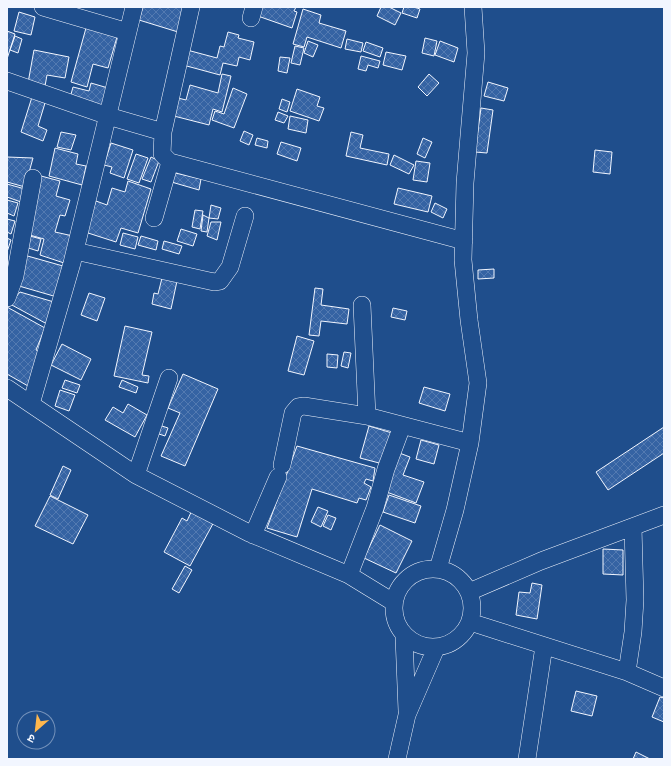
<svg xmlns="http://www.w3.org/2000/svg" width="671" height="766" font-family="Spectral,'Noto Sans Devanagari',serif">
<style>
.building{fill:url(#building-cross-hatch);stroke:#f2f6ff}
.lines{fill:none;stroke-linecap:round;stroke-linejoin:round}
.minor-casing{stroke:#f2f6ff;stroke-width:18}
.minor{stroke:#1f4e8c;stroke-width:17}
</style>
<defs>
<pattern id="building-cross-hatch" width="8" height="8" patternUnits="userSpaceOnUse"><rect width="8" height="8" fill="#3563a3"/><path d="M0 0l8 8M0 8l8-8" fill="none" stroke="#537ab1"/></pattern>
</defs>
<rect width="100%" height="100%" fill="#1f4e8c"/>
<path class="building" d="M143 7H186L178 32 139 20Z
M258 7H296L294 11 297 12 292 28 255 15Z
M381 7H389L401 13 395 25 377 16Z
M404 7H414L420 9 417 18 402 13Z
M303 9 321 15 319 23 346 31 341 48 307 37 304 47 293 44Z
M19 12 35 17 31 35 14 31Z
M86 28 117 37 108 68 93 64 87 87 71 82Z
M7 31 15 34 7 59Z
M228 32 239 35 238 38 254 42 250 60 239 57 237 66 223 63 220 75 183 65 187 50 217 58 220 46 224 47Z
M15 36 22 39 18 53 10 50Z
M425 38 437 41 434 56 422 53Z
M347 39 363 43 361 52 345 49Z
M308 41 318 45 313 57 304 53Z
M440 41 458 48 454 62 435 55Z
M366 42 383 48 380 57 363 51Z
M295 46 304 48 300 65 291 63Z
M34 50 69 57 65 78 47 75 45 86 28 83Z
M386 52 406 56 402 70 383 65Z
M361 56 380 61 378 68 368 65 366 71 358 69Z
M280 57 290 58 287 73 278 71Z
M222 74 231 76 222 112 213 109 209 125 170 115 174 97 186 100 190 85 218 93Z
M429 74 439 83 427 96 418 87Z
M488 82 508 88 504 101 484 96Z
M91 83 108 88 103 107 70 98 73 87 89 91Z
M233 88 247 94 234 128 212 120 215 111 224 114Z
M297 89 320 97 317 106 324 108 319 121 290 111Z
M32 97 45 103 38 126 47 130 43 141 21 132Z
M282 99 290 102 287 112 279 109Z
M481 108 493 110 487 153 475 152Z
M278 112 288 116 284 123 275 120Z
M290 116 308 120 306 133 288 129Z
M244 131 253 135 249 145 240 141Z
M61 132 76 135 71 150 57 147Z
M351 132 363 135 360 148 389 154 387 165 346 156Z
M257 138 268 141 267 148 255 145Z
M423 138 432 142 425 158 417 154Z
M281 142 301 148 297 161 277 154Z
M111 143 133 150 124 178 110 173 112 167 104 165Z
M55 148 78 154 76 164 86 166 82 185 49 176Z
M595 150 612 152 610 174 593 172Z
M136 154 148 158 139 183 127 179Z
M394 155 414 165 409 174 390 165Z
M7 157 33 158 25 187 7 182Z
M151 157 159 161 151 182 142 179Z
M416 161 430 163 427 182 413 180Z
M171 172 201 179 199 190 168 181Z
M41 176 60 181 56 196 70 200 65 216 60 215 55 232 73 236 67 264 40 255 44 239 26 234Z
M128 181 151 189 138 233 121 228 116 242 85 232 96 201 107 205 112 188 125 192Z
M7 184 25 189 21 202 7 197Z
M398 188 432 196 428 212 394 204Z
M7 200 18 203 14 216 7 213Z
M435 203 447 209 443 218 431 212Z
M211 205 221 208 218 219 209 218Z
M195 210 203 211 200 229 192 227Z
M203 215 209 218 207 232 201 231Z
M7 219 15 221 11 234 7 232Z
M211 222H221L217 240 207 236Z
M181 229 197 234 193 246 177 241Z
M123 233 138 237 135 249 120 245Z
M26 235 41 239 38 251 22 246Z
M141 236 158 241 156 250 138 245Z
M7 238 11 240 7 252Z
M164 241 182 246 179 254 162 249Z
M24 255 63 266 57 297 19 286Z
M494 269V278L478 279V270Z
M162 278 177 281 171 309 152 304 154 293 158 294Z
M315 288 323 289 321 305 349 309 347 324 321 321 319 336 309 335Z
M20 292 54 302 47 324 10 304Z
M89 293 105 298 97 321 81 315Z
M7 307 45 328 36 350 43 353 28 386 7 374Z
M393 308 407 311 405 320 391 317Z
M125 326 152 332 142 375 149 376 148 383 114 376Z
M297 336 314 341 304 375 288 371Z
M62 344 91 359 81 380 51 365Z
M344 352 351 353 348 368 341 366Z
M327 354 338 355 337 368 327 367Z
M183 374 218 389 185 466 161 456 180 413 168 408Z
M65 380 80 385 77 393 62 388Z
M122 380 138 387 136 393 119 387Z
M424 387 450 394 445 411 419 403Z
M60 390 75 395 69 411 55 406Z
M128 404 147 415 135 437 105 420 113 407 123 413Z
M159 425 168 428 165 436 156 433Z
M369 426 392 433 383 464 360 458Z
M664 427V453L608 490 596 472Z
M421 440 439 445 434 464 416 459Z
M297 446 375 468 373 481 366 479 364 483 371 487 366 500 359 498 357 503 312 489 297 537 267 528Z
M394 451 410 457 403 475 424 482 416 503 384 491Z
M63 466 71 470 58 499 50 495Z
M389 495 421 506 415 523 383 512Z
M50 496 88 515 73 544 35 526Z
M318 507 328 511 321 527 311 522Z
M193 508 215 520 190 566 164 552 182 518 187 521Z
M328 515 336 518 331 530 323 526Z
M380 525 412 541 396 573 364 558Z
M603 549 623 550V575L603 574Z
M185 566 192 570 179 593 172 589Z
M532 583 542 585 537 619 516 615 519 592 530 593Z
M576 691 597 696 592 716 571 711Z
M660 697 664 698V722L652 717Z
M636 752 650 759H633Z"/>
<g class="lines">
<defs>
<path id="minor" d="M43 7 128 32
M251 18 254 7
M7 81 108 116 163 132 162 154 170 162 464 241
M163 132 191 7
M154 218 170 162
M75 251 214 282 220 281 230 267 245 216
M7 298 15 276 33 178
M362 305 367 416
M7 388 136 475 249 533 349 575 393 602
M31 404 72 263 134 7
M282 465 293 413 298 407 304 406 367 416 470 443
M136 475 169 378
M253 535 278 477
M394 608a39 39 0 1 1 78 0a39 39 0 1 1-78 0Z
M438 569 455 510 470 443 478 383 469 320 463 260 465 183 476 53 473 7
M349 575 375 508 386 469 402 426
M469 592 541 561 664 515
M470 622 627 672 664 688
M404 637 407 711
M627 672 633 632 635 600 633 527
M397 759 407 715 436 648
M527 759 544 646"/>
</defs>
<use href="#minor" class="minor-casing"/>
<use href="#minor" class="minor"/>
</g>
<rect width="671" height="766" fill="none" stroke="#f2f6ff" stroke-width="16"/>
<g transform="translate(36 730) rotate(208)"><circle r="19" fill="#1f4e8c" stroke="#7391ba"/>
<path d="M0-3L7 15L0 10L-7 15Z" fill="#ffb74d"/>
<text y="-6" font-size="11" font-weight="bold" text-anchor="middle" fill="#f2f6ff">उ</text>
</g>
</svg>
